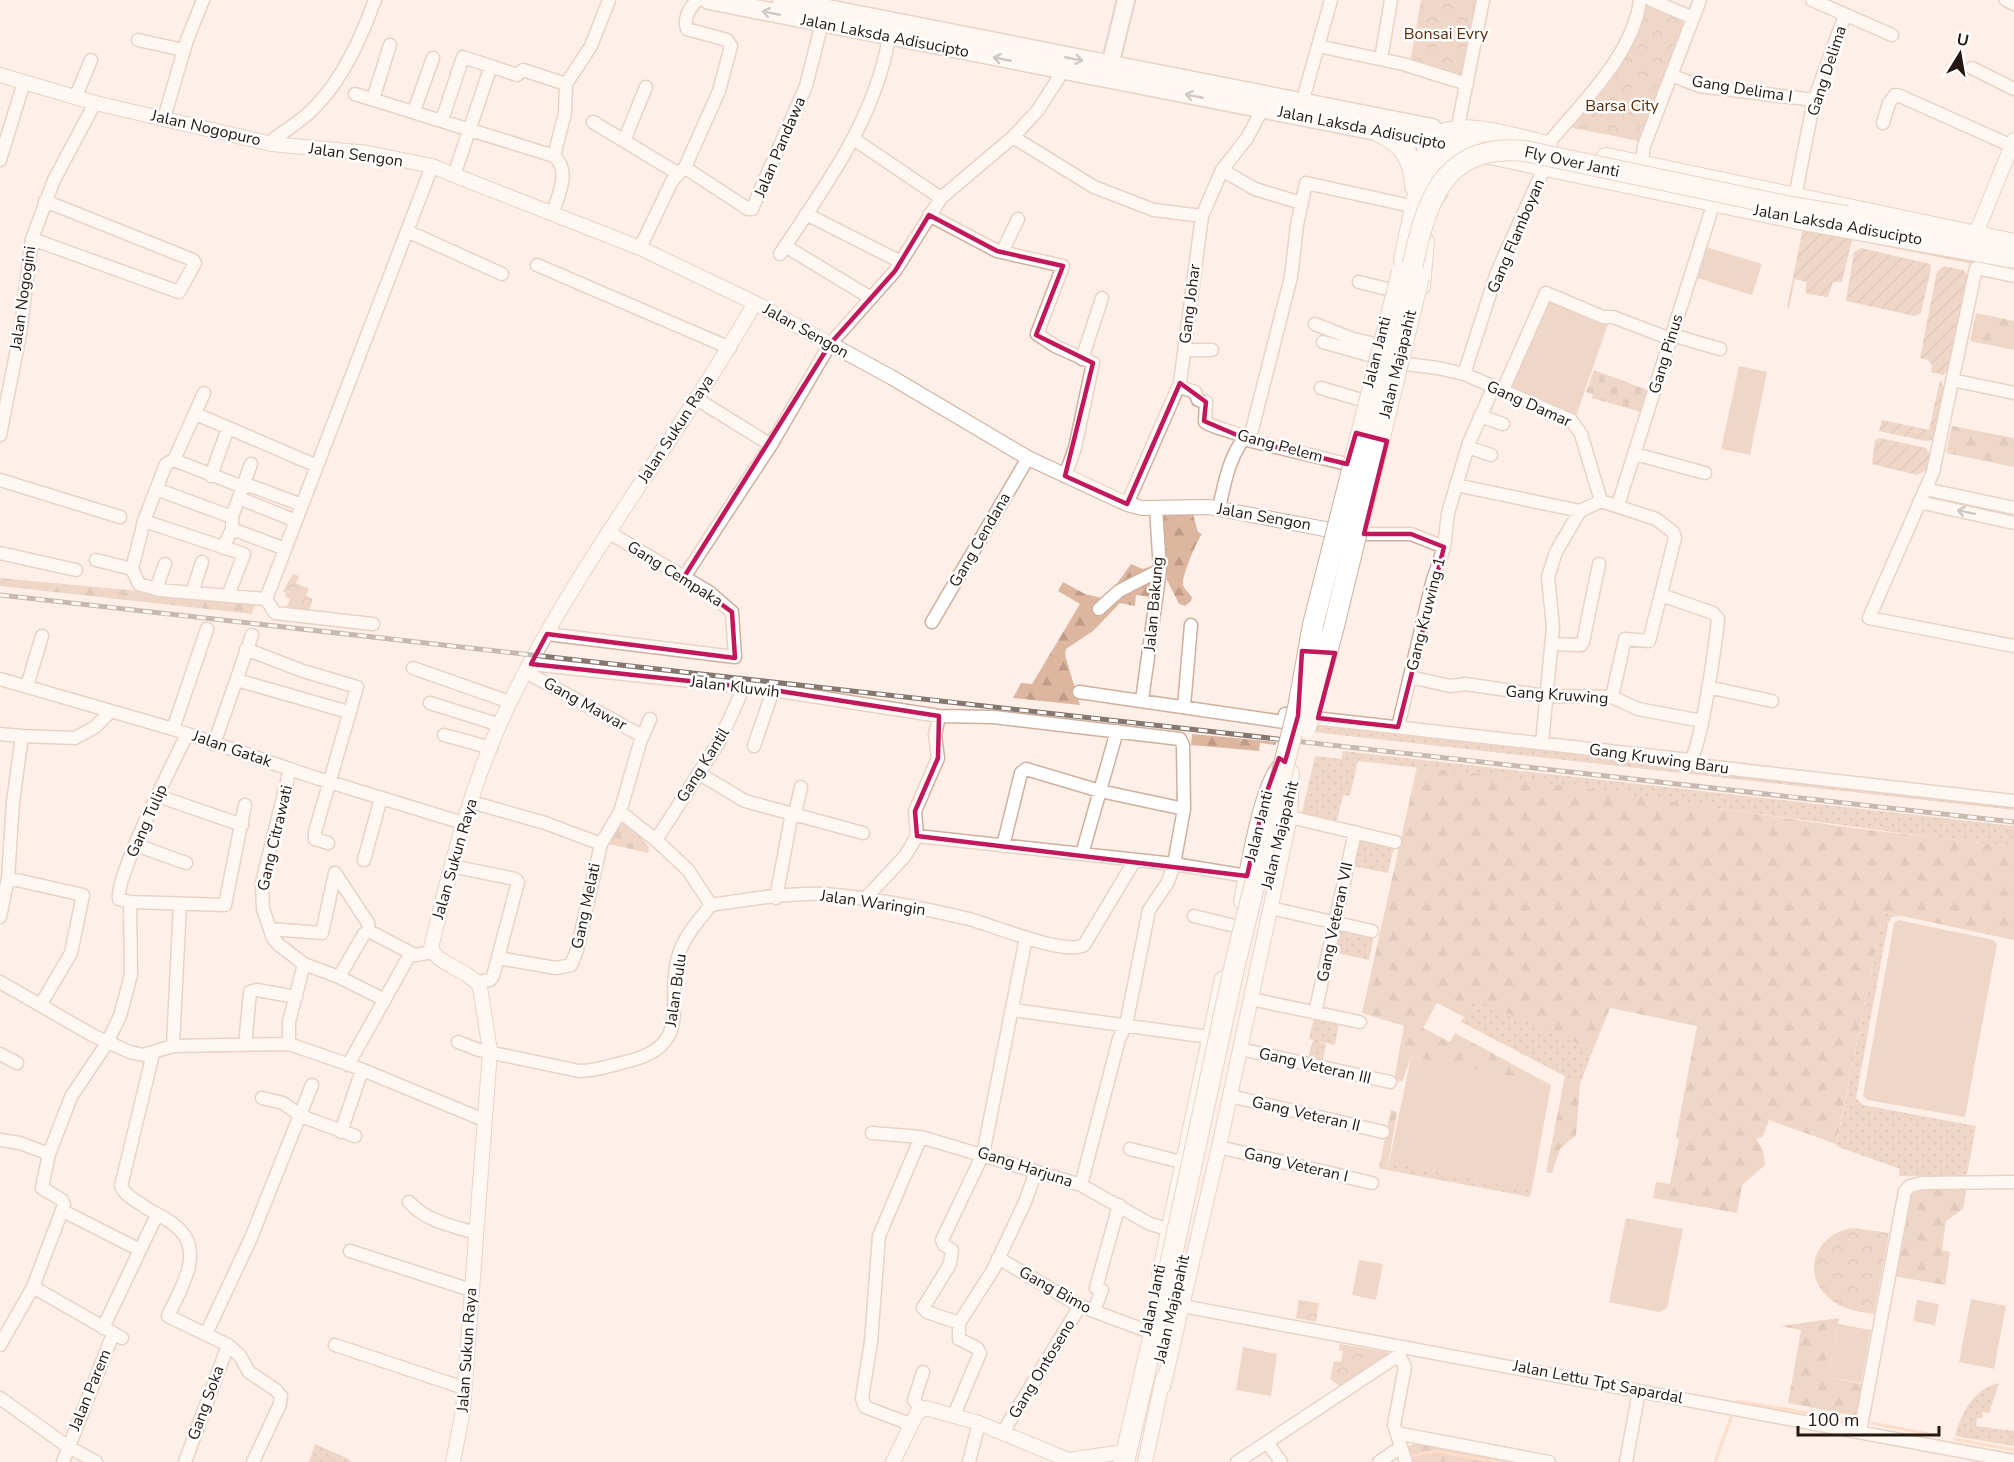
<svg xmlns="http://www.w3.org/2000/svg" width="2014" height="1462" font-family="'Nunito Sans',sans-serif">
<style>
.grass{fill:url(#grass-dots)}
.forest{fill:url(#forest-firs)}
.cemetery{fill:url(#cemetery-stones)}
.park{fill:url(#park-crowns)}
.garden{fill:url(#garden-furrows)}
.pitch{fill:#ddb6a0}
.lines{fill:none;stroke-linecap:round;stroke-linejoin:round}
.stream{stroke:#fec5a5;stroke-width:3}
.minor-casing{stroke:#d0af9d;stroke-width:15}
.tertiary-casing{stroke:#d0af9d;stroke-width:16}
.secondary-casing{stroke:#d0af9d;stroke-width:20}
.primary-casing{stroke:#d0af9d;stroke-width:21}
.trunk-casing{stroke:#d0af9d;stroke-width:22}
.minor{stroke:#fff;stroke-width:12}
.tertiary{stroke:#fff;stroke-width:14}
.secondary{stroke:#fff;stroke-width:16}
.primary{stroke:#fff;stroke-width:18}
.trunk{stroke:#fff;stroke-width:20}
.rail-casing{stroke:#84776f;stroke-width:5}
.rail{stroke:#fff;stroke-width:3;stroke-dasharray:9;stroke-linecap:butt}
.trunk-bridge-casing{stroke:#d0af9d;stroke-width:22;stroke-linecap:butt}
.trunk-bridge{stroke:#fff;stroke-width:20}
.oneway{stroke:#9c9794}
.marked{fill:none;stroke:#c2185b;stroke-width:4.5;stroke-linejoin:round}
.labels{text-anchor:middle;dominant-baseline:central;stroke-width:5;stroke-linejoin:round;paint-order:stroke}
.park-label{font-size:16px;fill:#5c2a04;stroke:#fff}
.street-label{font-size:16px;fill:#241811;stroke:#fff}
</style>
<defs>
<pattern id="grass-dots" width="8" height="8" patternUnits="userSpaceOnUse" patternTransform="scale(1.5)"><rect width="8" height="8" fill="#ddb6a0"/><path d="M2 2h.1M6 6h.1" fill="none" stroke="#be9c89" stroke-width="1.8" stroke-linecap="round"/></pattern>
<pattern id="forest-firs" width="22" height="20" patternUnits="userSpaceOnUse" patternTransform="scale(1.5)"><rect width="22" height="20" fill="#ddb6a0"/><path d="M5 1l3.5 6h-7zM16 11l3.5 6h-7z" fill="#be9c89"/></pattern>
<pattern id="cemetery-stones" width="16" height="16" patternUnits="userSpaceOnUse" patternTransform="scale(1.5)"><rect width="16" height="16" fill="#ddb6a0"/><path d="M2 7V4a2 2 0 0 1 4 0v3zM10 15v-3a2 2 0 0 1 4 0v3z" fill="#be9c89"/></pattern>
<pattern id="park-crowns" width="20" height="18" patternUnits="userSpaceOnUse" patternTransform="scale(1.5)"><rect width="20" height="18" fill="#ddb6a0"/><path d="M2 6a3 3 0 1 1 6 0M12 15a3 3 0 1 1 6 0" fill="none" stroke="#be9c89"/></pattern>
<pattern id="garden-furrows" width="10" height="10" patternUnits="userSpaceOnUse" patternTransform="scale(1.5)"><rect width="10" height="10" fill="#ddb6a0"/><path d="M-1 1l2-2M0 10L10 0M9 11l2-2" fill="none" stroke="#be9c89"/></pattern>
</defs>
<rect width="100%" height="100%" fill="#fef0e8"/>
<path class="grass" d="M1314 723 2014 804V810L1313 732Z
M1343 751 2014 826V847C1795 822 1577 785 1358 761L1350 796 1343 795 1336 825 1301 817 1315 756 1342 759Z
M1358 839 1394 847 1388 873 1352 866Z
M1883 912 1900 916 1892 917 1888 924 1856 1098 1863 1105 1976 1126 1967 1174 1963 1177 1899 1176 1900 1169 1836 1146Z
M1338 928 1374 936 1369 960 1333 952Z
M1474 998 1593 1050 1580 1084 1461 1022Z
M1314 1018 1339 1023 1335 1045 1317 1041 1326 1044 1322 1065 1307 1062 1313 1040 1309 1039Z
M1389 1162 1532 1189 1530 1197 1387 1170Z
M1999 1383 1989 1413 1983 1412 1982 1418H1977L1976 1426 2014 1431V1446L1955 1436C1961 1413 1974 1389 1999 1383Z
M315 1444 351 1460 350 1462H309Z"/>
<path class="forest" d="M1976 313 2014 321V350L1970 341Z
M1952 426 2014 438V467L1946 453Z
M1159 511H1192L1198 532 1202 534C1197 540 1181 578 1183 585 1185 590 1189 593 1192 597L1191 601 1185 606 1179 604 1167 580V560L1163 558Z
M1131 564 1143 569 1149 567 1157 576 1156 584H1150L1149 597 1136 595 1135 606 1120 603 1093 631 1066 649 1065 655 1080 705 1013 698 1021 683 1032 684 1080 604 1058 591 1063 582 1085 594 1106 599Z
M0 578 245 601 255 604 252 614 0 586Z
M1192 734 1276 742 1275 745 1260 743 1259 751 1191 745Z
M1417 767 1501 776 1853 828 2014 847V940L1883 912 1836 1144 1769 1120 1763 1136 1756 1139 1763 1150 1765 1165 1742 1185 1737 1213 1653 1198 1656 1182 1670 1184 1679 1139 1676 1137 1697 1026 1610 1008 1593 1050 1474 999 1464 1017 1437 1003 1423 1028 1450 1042 1455 1033 1551 1085 1411 1057 1402 1082 1394 1080 1404 1026 1362 1013Z
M1565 1076 1580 1084 1576 1135 1560 1149 1552 1173 1546 1172Z
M1391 1110 1397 1112 1387 1170 1379 1168Z
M1967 1186 1963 1209 1946 1221 1942 1250 1950 1252 1945 1285 1893 1276 1906 1202C1917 1182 1946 1187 1967 1186Z
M1839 1318 1828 1377 1862 1384 1856 1416 1788 1403 1801 1330 1780 1326Z
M1419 1441 1536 1462H1410L1406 1448Z"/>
<path class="cemetery" d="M1594 370 1648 390 1641 412 1592 398 1593 394 1586 392Z
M619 818 635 831 649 847 648 853 609 844 605 840Z"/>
<path class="park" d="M1421 0H1484L1466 83 1410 64Z
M1644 1 1682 18 1684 25 1639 141 1568 127 1637 36Z
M293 574 299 576 296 583 309 589 306 596 313 599 308 612 286 608 290 599 285 597 286 593 283 591Z
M1853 1228 1889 1233 1874 1314C1860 1312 1846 1310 1834 1302 1799 1278 1813 1234 1853 1228Z
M1299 1300 1319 1303 1316 1322 1296 1318Z
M1340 1344 1388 1352 1389 1356 1341 1387 1330 1379 1334 1361 1341 1362 1343 1351 1339 1350Z"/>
<path class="garden" d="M1803 228 2014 268V272L1852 240 1842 282H1833L1828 297 1808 294 1805 291 1807 282 1795 279 1789 308 1787 307Z
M1861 248 1930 264 1931 268 1921 313 1915 316 1846 301 1854 252Z
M1944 266 1963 270 1970 277 1950 369 1943 375 1931 372 1932 365 1928 360 1920 358 1937 271Z
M1940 380 1945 389 1933 440 1925 441 1879 431 1882 420 1929 430Z
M1880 438 1926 448 1931 456 1927 470 1917 475 1872 464 1875 440Z"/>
<path class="pitch" d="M1706 247 1762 264 1752 295 1697 278Z
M1549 298 1608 324 1576 416 1508 390Z
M1739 366 1767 372 1750 455 1721 449Z
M1899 920 1993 940 1997 944 1965 1117 1867 1100 1863 1096 1894 923Z
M1411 1057 1551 1085 1532 1189 1389 1162Z
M1626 1218 1683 1229 1667 1308 1659 1312 1609 1302Z
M1359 1260 1383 1264 1376 1300 1352 1295Z
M1971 1299 2006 1306 1994 1369 1959 1362Z
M1917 1300 1939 1304 1935 1325 1913 1321Z
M1838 1324 1871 1330 1861 1383 1828 1377Z
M1243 1347 1277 1354 1271 1396 1236 1390Z"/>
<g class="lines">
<path class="stream" d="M1737 1401 1856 1421
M1872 1423 1938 1436
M1954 1439 2014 1450
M1412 1456 1436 1451 1485 1460
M1490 1460 1501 1462
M1715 1462 1732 1415"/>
<defs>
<path id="minor" d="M1651 0 1693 18
M1812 0 1892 35
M2006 0 2014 4
M138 40 183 50
M1318 46 1403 64 1467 84
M1381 59 1391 0
M1972 68 2014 89
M1671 75 1699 86 1814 100
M355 94 554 156C571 171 559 193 553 212
M76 96 91 60
M373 99 390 45
M1302 103 1331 0
M414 111 433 58
M164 118 187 40 203 0
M442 120 463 57 517 75 523 70 566 84
M593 122 677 173
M1883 123 1889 103 1895 95 1900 96 2012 146
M1457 131 1483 0
M1013 137 1094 187 1154 210 1202 216
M855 140 941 198
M624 141 646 87
M272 144 274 139C287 129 303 120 314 108 343 79 361 38 375 0
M1546 146C1580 105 1634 54 1640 0
M554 156 565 113 566 84 591 46 609 0
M0 160 24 82
M1641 165 1644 146 1700 0
M687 169 686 165 719 91 731 46 727 40 687 29C683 19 690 6 698 0
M1222 170 1255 189 1301 203
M454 175 491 66
M1795 197 1814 100 1845 15
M806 214 901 262
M929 215 997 251 1063 266 1037 334 1055 346 1093 363 1075 448 1065 476
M407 231 502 274
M32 239 179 292 195 263 193 260 45 201
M785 246 871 298
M640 248 672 181 682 170 687 169 748 209H752L806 86 822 23
M1002 252 1018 219
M780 254C825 186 875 120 889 37
M537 265 730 348
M2014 276 1976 268 1933 472 1869 618 2014 646
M1359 282 1391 290
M1315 324 1353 339 1379 345
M1672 335 1720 349
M1323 342 1376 357
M1184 350H1212
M1082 359 1102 298
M1406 364 1438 368 1464 374 1571 420 1581 434 1601 501
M1464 374 1497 272 1545 166
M1952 380 2014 393
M1180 383 1183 388 1195 392 1198 400 1206 402 1205 422C1220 431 1238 431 1251 441L1347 464
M1321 388 1365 401
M1502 392 1546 293 1603 317H1613L1671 339
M695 398 771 445
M196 414 317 466
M1480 416 1503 424
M0 435 20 334 32 239 54 180 95 103
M1468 447 1491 455
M1635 454 1705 473
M174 460 243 487 251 486 302 505
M211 476 228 428
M0 480 120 517
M1456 485 1580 511 1601 501 1656 519 1673 532 1675 538 1649 641 1625 639 1612 697
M156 489 232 517
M1925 489 2014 508
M239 498 296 521
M1919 502 2014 523
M1127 504 1180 383 1202 216 1222 170 1247 138 1262 110
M1618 505 1714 202
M1219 509C1224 483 1231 448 1252 430L1291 277 1297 225 1306 183 1416 207
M144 521 244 554 228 596
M232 529 285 549
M1364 534H1411L1444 547
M223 548 232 529V517L251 464
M0 553 76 570
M96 560 132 569 139 584 159 590 266 599
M132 569 144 521 166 464 174 460 204 393
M684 577 771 445 830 344 895 271 941 198 1013 137 1038 110 1063 71
M156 589 165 564
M192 593 202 562
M1661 595 1713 613 1718 619C1716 639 1701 752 1690 760
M1099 609 1119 591 1160 570
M932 622 1028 458
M373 624 275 613 266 599 432 166
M547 634 735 657 732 612 709 592 608 532
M1552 644 1581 645 1583 642 1599 564
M246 649 303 671 357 687 315 832V839L328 843
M531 664 773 690 939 716 994 717 1180 739 1183 745 1184 809 1174 864 1168 882 1149 910 1126 1025 1119 1039 1081 1185
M413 668 510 702
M526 672 642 736 620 812
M1410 677 1450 686 1466 684 1546 696 1612 697 1638 709 1702 721
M0 679 173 729 313 777 463 823
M237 680 345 711
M27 686 42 636
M1708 687 1772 701
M1079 692 1284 722 1285 714 1298 716
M1142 700 1160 570 1156 508
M430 703 500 725
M1184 706 1191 625
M1305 717 1690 760 1697 765 2014 801
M1398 727 1432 583 1444 547 1448 513 1469 443 1493 388
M173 729 207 629
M0 734 22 736 13 802 8 878 0 917
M187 734C174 762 115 876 119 899L130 902 225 905 245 805
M444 735 491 748
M22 736 75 738 95 727 111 711
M642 738 650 719
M1542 743 1553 627 1548 577 1556 552 1580 511
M214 744 252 635
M754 746 773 690
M290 769 262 883 263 909 273 938 279 945 304 964 339 977 364 934 369 931 413 954
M698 773 745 801 863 833
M158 796 242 825
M471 802 545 823 601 844 620 812 656 840 688 870 711 905C744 900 792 892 825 894 872 898 923 908 969 919 993 925 1064 956 1084 945L1135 860
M795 814 801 787
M1290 817 1395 842
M917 836 1174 864 1247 876
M656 840 719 742 744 687
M136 845 186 863
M1003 846 1021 773 1026 769 1100 791 1184 809
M1082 854 1117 731
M364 860 381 798
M451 866 515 879 518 882 493 976 490 980 477 982
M335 873 368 923 369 931
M8 878 83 895 71 953 41 1004
M776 898 792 813
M864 900 905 856 917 836 915 811 938 758 935 735 939 716
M1271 908 1372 931
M1194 916 1235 926
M270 929 322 933 335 873
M498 958 556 968 571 965 577 950 601 844
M339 977 385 1000
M0 982 94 1036 130 1052 143 1055 173 1046 289 1044 353 1066 484 1120
M1251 999 1360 1022
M1013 1010 1209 1037
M1315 1013 1355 832
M458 1042 479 1050 579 1071C596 1071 612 1065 629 1061 697 1044 663 998 680 951 686 934 700 919 711 905
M289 1044V1022L304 964
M245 1045 250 992 257 990 296 997
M173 1046 180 904
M1240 1049 1390 1082
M0 1054 17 1063
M153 1054 121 1186C125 1196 137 1201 145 1207 156 1214 171 1220 180 1230 204 1254 179 1292 168 1316L228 1345 240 1356 249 1372 276 1390 281 1396 280 1404 253 1462
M348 1065 409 956 433 952
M1230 1096 1383 1132
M262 1098 283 1103 301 1116 355 1136
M341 1132 362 1070
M872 1133 921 1137 1081 1185 1150 1224 1168 1229
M0 1140 20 1143 49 1154 42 1188 62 1200 64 1205 33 1287 0 1345
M1219 1147 1372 1183
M1130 1149 1181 1162
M49 1154 71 1097 107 1043 120 1016 131 975 130 902
M409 1202C426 1221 452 1226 476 1233
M63 1211 140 1250 103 1328
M140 1250 157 1215
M350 1251 471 1290
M998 1258 1080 1306 1147 1331
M33 1287 122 1338
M1182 1306 2014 1461
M1094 1311 1102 1290 1096 1288 1119 1205
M959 1323 927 1312 923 1308 950 1264 952 1250 944 1245 942 1240 983 1154 1026 938
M206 1334 251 1238 312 1085
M335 1345 464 1388
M1399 1355 1405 1367 1394 1425 1406 1462
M0 1398 67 1446 96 1462
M921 1409 914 1400 923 1372
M954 1415 980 1353 977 1348 959 1339V1323L993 1270 1025 1202 1036 1171
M910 1424 865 1407 862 1398 871 1342 879 1236 921 1137
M1003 1432 1080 1306
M1860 1432 1905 1191 1910 1186 1922 1183 2014 1182
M1396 1433 1549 1462
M1267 1442 1281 1462
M63 1462 113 1334
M185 1462 228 1345
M969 1462 979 1423
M1237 1462 1399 1355 1401 1347
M1379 1462 1401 1447
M1626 1462 1639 1391"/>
<path id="tertiary" d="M0 75 95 103 272 144 368 153 432 166 454 175 640 248 755 303 891 377 1028 458 1127 504 1142 508 1209 507 1330 530
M1975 236 2014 140
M1423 287 1427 241
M1159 1274 1222 979
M1163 1387 1219 1147 1290 817 1292 773 1285 762C1263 769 1246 877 1241 902
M453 1462 463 1410 490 1051 480 987C469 969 439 966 431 948 451 864 472 780 510 702 579 561 678 438 755 303
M893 1462 917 1413 926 1408 979 1423 1068 1460 1117 1453
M1145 1462 1163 1378"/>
<path id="secondary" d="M1110 65 1126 0"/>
<path id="primary" d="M709 0 1443 144
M782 0 1432 128"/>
<path id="trunk" d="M1379 132C1404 143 1414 159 1415 186
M1447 145 1803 220 2014 258
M1606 158 2014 244
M1437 193 1447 145 1443 134
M1404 260 1429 142C1460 117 1513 139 1547 146
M1124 1462 1168 1274"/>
</defs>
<use href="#minor" class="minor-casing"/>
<use href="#tertiary" class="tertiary-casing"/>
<use href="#secondary" class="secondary-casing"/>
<use href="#primary" class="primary-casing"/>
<use href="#trunk" class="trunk-casing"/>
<use href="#minor" class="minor"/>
<use href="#tertiary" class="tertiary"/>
<use href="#secondary" class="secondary"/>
<use href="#primary" class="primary"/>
<use href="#trunk" class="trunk"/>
<defs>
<path id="rail" d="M0 595 2014 822"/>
</defs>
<use href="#rail" class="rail-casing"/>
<use href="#rail" class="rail"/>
<defs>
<path id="trunk-bridge" d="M1407 291C1423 220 1431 142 1525 151L1786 206 1847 216
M1306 727 1333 630 1419 277
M1168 1274 1235 964 1298 708 1313 625 1402 272"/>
</defs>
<use href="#trunk-bridge" class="trunk-bridge-casing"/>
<use href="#trunk-bridge" class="trunk-bridge"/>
</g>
<defs><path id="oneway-shaft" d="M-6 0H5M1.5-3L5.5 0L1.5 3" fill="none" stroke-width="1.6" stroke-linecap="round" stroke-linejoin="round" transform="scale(1.5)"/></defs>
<g class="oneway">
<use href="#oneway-shaft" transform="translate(771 13) rotate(-168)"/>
<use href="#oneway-shaft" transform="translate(1002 59) rotate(-169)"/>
<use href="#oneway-shaft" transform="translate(1074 59) rotate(11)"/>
<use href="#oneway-shaft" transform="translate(1194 96) rotate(-169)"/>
<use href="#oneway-shaft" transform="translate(1966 512) rotate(-168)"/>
</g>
<path d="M0 0H2014V1462H0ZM929 215 997 251 1063 266 1036 335 1093 363 1065 476 1127 504 1180 383 1206 402 1204 421 1251 441 1347 464 1356 433 1387 441 1364 534H1411L1444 547 1398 727 1318 718 1335 653 1302 651 1298 716 1285 762 1279 758 1265 797 1247 876 917 836 915 811 938 758 939 716 773 690 531 664 547 634 735 658 732 612 684 577 830 344 895 271Z" fill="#fef0e8" fill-opacity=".55" fill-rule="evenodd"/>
<path class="marked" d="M929 215 997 251 1063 266 1036 335 1093 363 1065 476 1127 504 1180 383 1206 402 1204 421 1251 441 1347 464 1356 433 1387 441 1364 534H1411L1444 547 1398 727 1318 718 1335 653 1302 651 1298 716 1285 762 1279 758 1265 797 1247 876 917 836 915 811 938 758 939 716 773 690 531 664 547 634 735 658 732 612 684 577 830 344 895 271Z"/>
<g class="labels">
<g class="park-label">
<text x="1446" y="34">Bonsai Evry</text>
<text x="1622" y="106">Barsa City</text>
</g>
<g class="street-label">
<text transform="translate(885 36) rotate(11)">Jalan Laksda Adisucipto</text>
<text transform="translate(1827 71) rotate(-72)">Gang Delima</text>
<text transform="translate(1742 89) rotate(9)">Gang Delima I</text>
<text transform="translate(206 128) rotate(13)">Jalan Nogopuro</text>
<text transform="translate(1362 128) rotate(11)">Jalan Laksda Adisucipto</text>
<text transform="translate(780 147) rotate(-67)">Jalan Pandawa</text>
<text transform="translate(356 155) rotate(8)">Jalan Sengon</text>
<text transform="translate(1572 162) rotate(12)">Fly Over Janti</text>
<text transform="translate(1838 225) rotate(10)">Jalan Laksda Adisucipto</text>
<text transform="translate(1516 236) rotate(-67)">Gang Flamboyan</text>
<text transform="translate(23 298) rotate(-82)">Jalan Nogogini</text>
<text transform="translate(1190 304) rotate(-83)">Gang Johar</text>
<text transform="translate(806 331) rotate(29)">Jalan Sengon</text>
<text transform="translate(1377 352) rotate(-76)">Jalan Janti</text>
<text transform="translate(1666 354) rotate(-73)">Gang Pinus</text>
<text transform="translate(1398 364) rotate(-76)">Jalan Majapahit</text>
<text transform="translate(1529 404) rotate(24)">Gang Damar</text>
<text transform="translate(676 429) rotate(-57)">Jalan Sukun Raya</text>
<text transform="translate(1280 446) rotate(15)">Gang Pelem</text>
<text transform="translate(1264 517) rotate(10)">Jalan Sengon</text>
<text transform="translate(980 540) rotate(-60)">Gang Cendana</text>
<text transform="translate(675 574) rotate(32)">Gang Cempaka</text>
<text transform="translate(1154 604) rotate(-85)">Jalan Bakung</text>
<text transform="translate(1426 614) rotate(-76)">Gang Kruwing 1</text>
<text transform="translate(735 687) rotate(7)">Jalan Kluwih</text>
<text transform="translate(1557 695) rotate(4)">Gang Kruwing</text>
<text transform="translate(585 704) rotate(29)">Gang Mawar</text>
<text transform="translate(232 749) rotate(19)">Jalan Gatak</text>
<text transform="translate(1659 759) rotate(8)">Gang Kruwing Baru</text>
<text transform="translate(703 765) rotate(-58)">Gang Kantil</text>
<text transform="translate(147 821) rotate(-66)">Gang Tulip</text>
<text transform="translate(1259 826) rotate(-76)">Jalan Janti</text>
<text transform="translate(1280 835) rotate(-76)">Jalan Majapahit</text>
<text transform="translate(275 838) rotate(-77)">Gang Citrawati</text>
<text transform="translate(455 859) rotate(-74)">Jalan Sukun Raya</text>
<text transform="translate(873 903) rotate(8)">Jalan Waringin</text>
<text transform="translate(586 906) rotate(-78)">Gang Melati</text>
<text transform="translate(1335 922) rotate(-78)">Gang Veteran VII</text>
<text transform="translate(676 990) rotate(-82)">Jalan Bulu</text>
<text transform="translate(1315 1066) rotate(13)">Gang Veteran III</text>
<text transform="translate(1306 1114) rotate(13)">Gang Veteran II</text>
<text transform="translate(1296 1165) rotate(13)">Gang Veteran I</text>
<text transform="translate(1025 1167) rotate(18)">Gang Harjuna</text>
<text transform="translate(1055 1290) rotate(29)">Gang Bimo</text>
<text transform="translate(1153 1300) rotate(-78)">Jalan Janti</text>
<text transform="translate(1172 1309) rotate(-77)">Jalan Majapahit</text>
<text transform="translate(467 1350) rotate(-86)">Jalan Sukun Raya</text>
<text transform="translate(1042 1369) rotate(-59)">Gang Ontoseno</text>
<text transform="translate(1598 1382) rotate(11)">Jalan Lettu Tpt Sapardal</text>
<text transform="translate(90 1390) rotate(-68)">Jalan Parem</text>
<text transform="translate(206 1403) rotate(-70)">Gang Soka</text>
</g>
</g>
<g transform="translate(1960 54) rotate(11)" stroke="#ffffff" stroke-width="4.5" paint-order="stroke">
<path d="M0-4.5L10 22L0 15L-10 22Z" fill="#241811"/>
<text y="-9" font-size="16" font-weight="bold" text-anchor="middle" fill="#241811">U</text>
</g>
<path d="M1798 1426v9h141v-9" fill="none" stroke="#241811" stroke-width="3"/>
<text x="1807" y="1426" font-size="18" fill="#241811" stroke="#ffffff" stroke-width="4.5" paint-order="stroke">100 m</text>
</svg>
